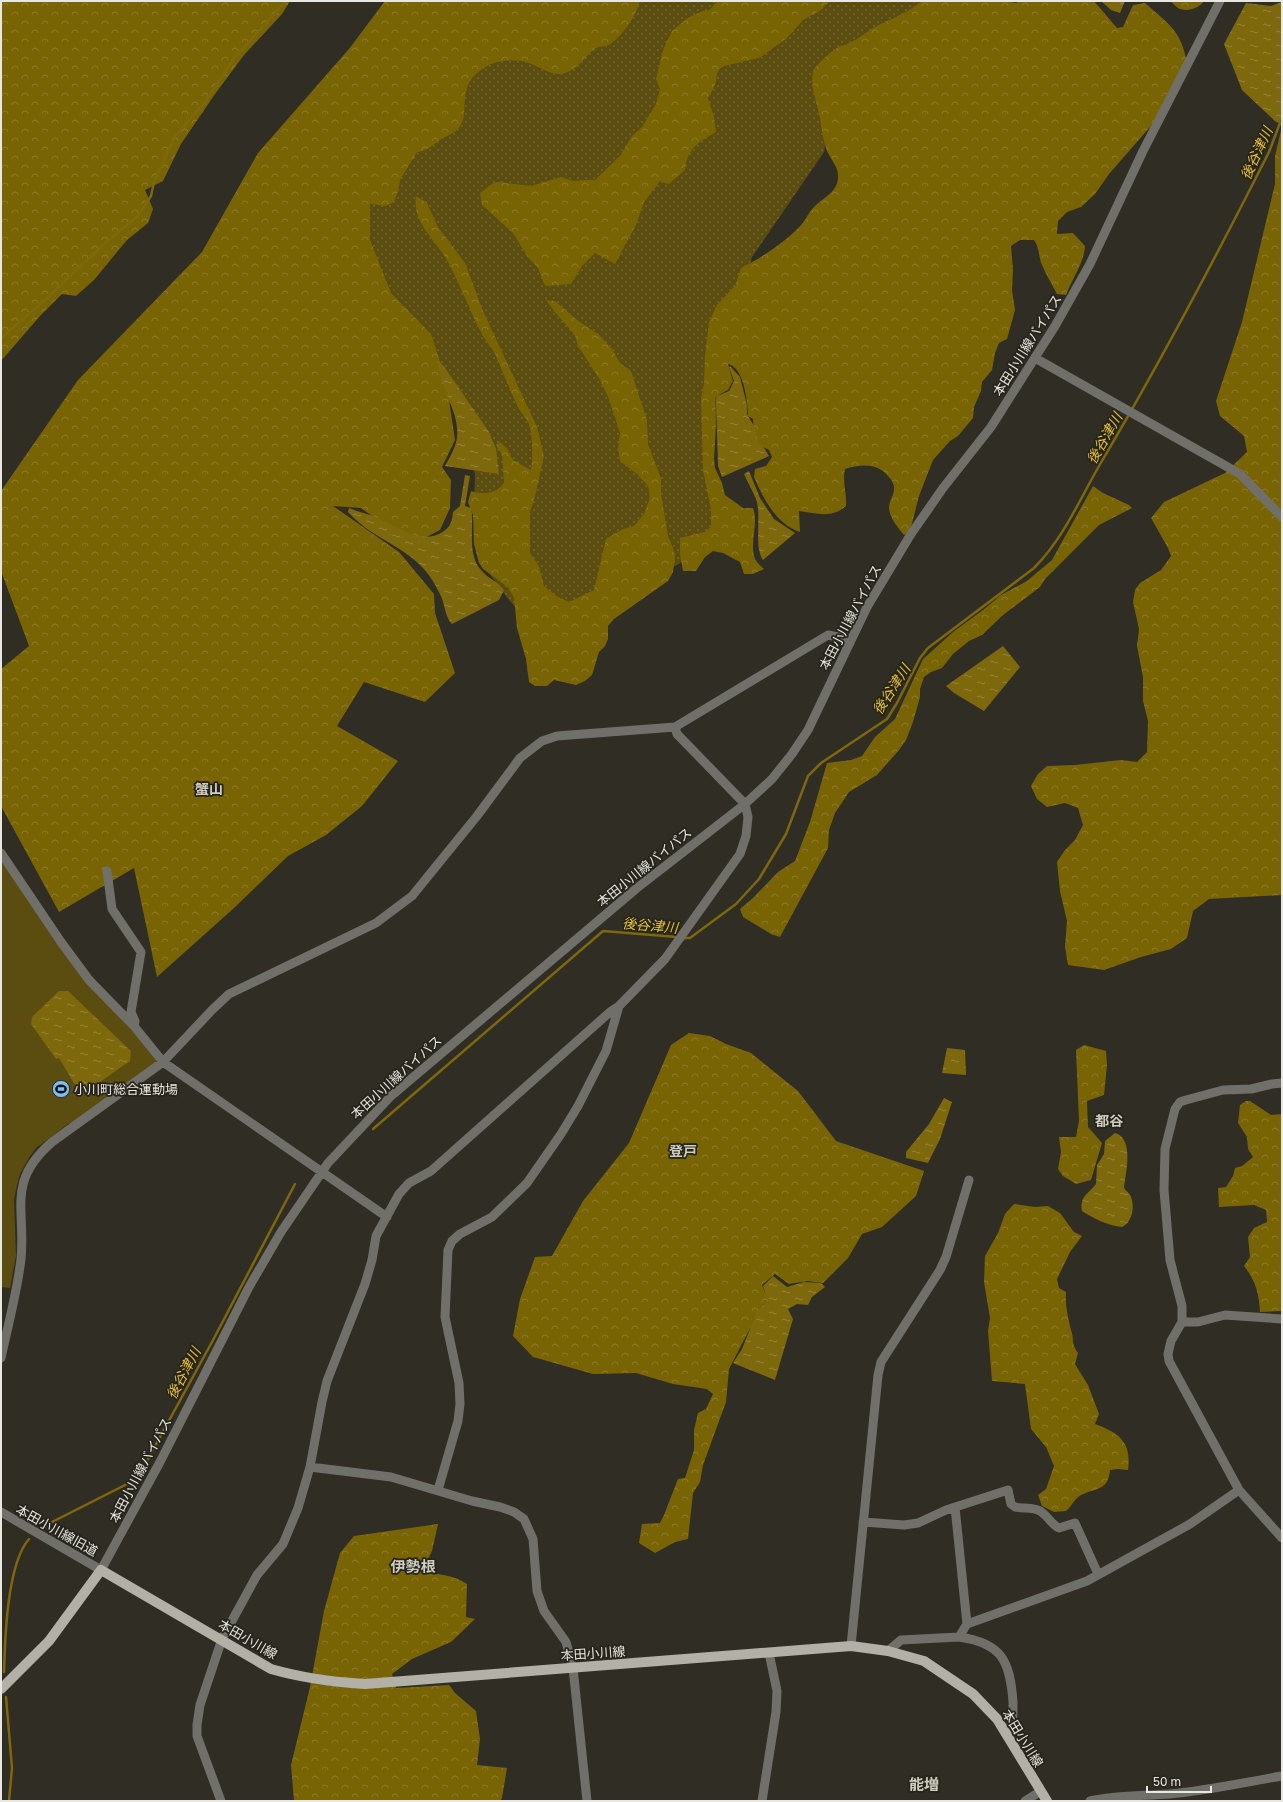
<svg xmlns="http://www.w3.org/2000/svg" width="1283" height="1802" font-family="'Golos Text','Noto Sans JP',sans-serif">
<style>
.grass{fill:url(#grass-dots)}
.forest{fill:url(#forest-crowns)}
.garden{fill:#5b4c10}
.water{fill:url(#water-ripples)}
.lines{fill:none;stroke-linecap:round;stroke-linejoin:round}
.stream{stroke:#7d680c;stroke-width:2.5}
.minor{stroke:#706f6a;stroke-width:9}
.major{stroke:#b3b0a7;stroke-width:10}
.labels{text-anchor:middle;dominant-baseline:central;stroke-width:3.5;stroke-linejoin:round;paint-order:stroke}
.street-label{font-size:13px;fill:#e8e7e1;stroke:#26241b}
.poi-label{font-size:13px;fill:#e8e7e1;stroke:#26241b;text-anchor:start}
.water-label{font-size:14px;font-style:italic;fill:#e8c42e;stroke:#26241b}
.neighbourhood-label{font-size:14px;font-weight:bold;fill:#cfccc1;stroke:#26241b}
.quarter-label{font-size:15px;font-weight:bold;fill:#cfccc1;stroke:#26241b}
</style>
<defs>
<pattern id="grass-dots" width="8" height="8" patternUnits="userSpaceOnUse"><rect width="8" height="8" fill="#5b4c10"/><path d="M2 2h.1M6 6h.1" fill="none" stroke="#736632" stroke-width="1.8" stroke-linecap="round"/></pattern>
<pattern id="forest-crowns" width="20" height="18" patternUnits="userSpaceOnUse"><rect width="20" height="18" fill="#796404"/><path d="M2 6a3 3 0 1 1 6 0M12 15a3 3 0 1 1 6 0" fill="none" stroke="#8c7a28"/></pattern>
<pattern id="water-ripples" width="26" height="14" patternUnits="userSpaceOnUse"><rect width="26" height="14" fill="#7d680c"/><path d="M2 4q2-2 4 0t4 0M15 11q2-2 4 0t4 0" fill="none" stroke="#96853b"/></pattern>
</defs>
<rect width="100%" height="100%" fill="#302d25"/>
<path class="grass" d="M623 1H950L831 112 824 152 752 257 722 371 711 461 719 542 605 604 550 645 509 600 478 558 474 515 475 474 455 412 352 232 368 181 491 56Z"/>
<path class="forest" d="M1 1H290L282 14 244 55 215 94 181 144 163 181 145 190 153 209 148 223 127 240 94 280 76 296 62 294 40 316 1 361Z
M385 1H640C637 15 621 38 609 45 604 47 598 46 594 49 583 59 577 71 561 74 551 75 544 69 536 66 522 59 506 59 491 64 488 65 485 68 481 70 453 89 474 116 456 131 452 134 445 137 440 140 432 146 427 151 417 152L400 180 398 191 394 202 386 206 370 204V240L391 293 431 334 446 380 455 440 442 467 451 480 450 508 440 530 417 542 386 526 361 508 333 506 399 552 434 594 435 613 455 673 425 702 364 682 337 726 398 761 362 806 326 835 288 856 234 908 157 977 134 868 59 912 1 806V669L29 646 1 571V491L78 380 202 252 258 153 349 49Z
M717 1H830L821 10 803 20 787 38 759 58 724 66 718 70 715 85 708 98 714 117 716 132C698 142 687 149 685 170L669 184 660 181 644 202 636 225 615 264 595 253 582 266 571 284 545 286 538 268 527 256 513 233 482 205 480 193 493 183 499 182 531 186 561 177 573 181 585 180H595L620 156 632 136 642 127 656 104 660 89 656 79 663 50 672 31 689 17 703 11 710 10Z
M922 1H1004L1016 3 1019 1H1094L1117 28 1123 27 1133 5 1145 3C1172 27 1183 32 1188 70L1150 127 1109 174 1095 194 1081 207 1067 212 1058 221 1057 234 1073 233 1085 246C1084 263 1072 279 1066 295L1057 294C1052 284 1046 275 1042 265 1038 256 1040 248 1034 240H1020L1011 246 1013 270 1012 290 1015 310 1007 339 999 343 995 353 992 370 982 382 981 391 974 407 973 418 958 436 950 441 933 460 919 496 910 531 904 535C899 529 889 517 889 508 889 501 895 494 894 487 894 483 890 478 888 476 877 463 861 464 845 469 842 482 847 493 846 506 831 519 817 513 799 511L800 532C776 524 763 498 754 477L755 469 766 466 772 457 769 450 754 442 753 419 748 416C748 403 744 367 728 364L733 381 728 390 715 397 716 426 714 459 715 468 722 483 725 495 743 508H753C759 524 749 542 755 559 757 563 761 566 764 569L753 574H744L740 562 723 553 713 551 705 557 696 571H683L680 554V538L705 532 711 527V509L703 470 701 398 704 384 705 355 709 322 717 305 735 286 741 268C761 258 787 241 802 224 806 219 809 212 814 207 824 197 839 192 838 175 838 167 830 158 827 151 823 139 822 130 820 118 818 105 807 80 815 68 820 61 833 50 840 46 843 45 846 45 849 43 861 38 871 28 883 23 898 16 908 12 922 1Z
M1170 1H1204C1199 8 1189 12 1180 9 1177 8 1173 3 1170 1Z
M1282 126V895L1209 899 1193 911 1187 938 1171 949 1141 957 1104 970 1068 965 1065 947 1067 921 1060 891 1057 862 1065 850 1075 840 1083 825 1078 808 1065 803 1047 807 1037 799 1031 786 1038 774 1047 766 1075 765 1121 760 1137 762 1147 752 1148 721 1143 701V677L1137 646 1139 629 1133 602 1135 590 1140 583 1161 570 1171 556 1168 548 1151 518 1164 502 1225 473 1247 452 1244 436 1220 416 1216 401 1242 322 1275 184V156Z
M416 196 427 203 438 227 465 263 483 311 537 427 544 456 535 496 530 512V553L539 566 544 586 556 596 569 602 594 590 606 539 623 529 634 526 644 514 650 498 648 486 637 474 620 461 618 449 620 433 609 399 600 380 578 346 575 335 554 311 546 300 555 301 577 320 598 334 612 349 620 363 631 371 647 420 648 444 661 479V494L668 536 673 548 675 557 673 572 668 581 614 619 608 626V639L605 646 599 652 592 675 585 681 576 685 554 680 547 686H535L529 682 526 659 517 628 514 598 508 587 483 569 479 563 474 544 473 515 468 502 471 491C483 495 496 494 504 483L502 455 496 445 500 442 507 448 513 460 531 470C533 455 533 439 529 424 527 419 522 414 519 409 510 391 503 372 495 354 492 347 486 342 483 336 470 312 461 286 448 262 436 239 412 224 416 196Z
M1093 486 1103 493 1129 505 1132 508 1099 525 1045 579 1040 587 1003 615 982 635 969 641 953 654 942 668 931 672 924 677 920 689V697L913 722 906 740 899 750 877 775 849 792 835 813 829 830 828 848 780 937 771 934 743 917 740 909 754 897 778 872 795 861 810 822 827 763 851 760 862 756 875 737 895 719 923 659 953 632 983 610 1001 595 1027 581 1052 560Z
M689 1033 710 1036 726 1044 751 1053 798 1091 836 1141 924 1171 916 1196 882 1227 862 1234 848 1258 823 1283 807 1281 789 1284 775 1274 762 1285 769 1302 758 1313 729 1369 726 1402 703 1465 700 1482 693 1493 688 1539 675 1542 655 1553 639 1543 642 1524 660 1523 664 1515 678 1479 685 1478 694 1450V1430L698 1413 706 1409 713 1394 707 1389 673 1384 636 1373 593 1374 533 1357 513 1336 520 1299 535 1257 552 1256 583 1201 629 1143 671 1045Z
M1084 1045 1106 1051 1107 1065 1104 1095 1087 1101 1088 1127 1102 1143 1091 1180 1076 1184 1063 1176 1058 1169 1061 1152 1059 1137H1076L1079 1121 1076 1050Z
M1246 1101H1250L1271 1115 1282 1114V1311L1260 1312C1259 1294 1256 1281 1244 1266L1250 1257 1248 1237 1254 1228 1267 1222 1266 1210 1254 1205 1219 1207 1218 1188 1226 1187 1233 1176 1235 1168 1242 1166 1253 1157 1248 1149 1247 1137 1238 1123 1240 1105Z
M1014 1204 1035 1207 1048 1206 1060 1213 1074 1232 1082 1236 1070 1252 1057 1279 1059 1288 1066 1292C1065 1306 1068 1317 1071 1330 1075 1341 1070 1341 1078 1353L1075 1364 1088 1385 1099 1414 1095 1424C1119 1433 1132 1442 1128 1470L1118 1469 1110 1470C1108 1495 1090 1486 1076 1499 1072 1503 1070 1508 1066 1511L1054 1512 1042 1506 1038 1495 1046 1489 1054 1466 1046 1447 1031 1429 1025 1384 992 1381 988 1331 990 1318 984 1282 985 1256 998 1233 1005 1214Z
M438 1524 432 1551 421 1573C438 1574 452 1574 467 1584L466 1617 475 1619 451 1642 412 1659 392 1674 396 1688 449 1685 455 1693 476 1711 480 1739 477 1765 507 1768 502 1798 500 1801H294L291 1765 310 1687 324 1611 340 1553 354 1536Z"/>
<path class="garden" d="M1 857 157 1062 84 1116 68 1124 36 1148 30 1156 20 1174 17 1185 14 1200 16 1256 10 1288 1 1287Z"/>
<path class="water" d="M1101 1H1125L1120 13 1111 10Z
M1282 2V117L1280 123 1276 122 1242 90 1224 44 1246 3 1271 6Z
M438 361 443 365 489 432 496 449 499 474 445 466C450 457 456 447 457 437 460 413 439 386 438 361Z
M730 366 740 377 747 405V414L755 428 758 443 763 446 769 456 722 477 718 466 716 400 717 396 729 391 734 381 729 367Z
M749 471 760 498 774 519 795 533 763 560C754 547 761 520 757 502 754 493 748 483 744 474Z
M465 475 470 476 465 506 471 508 472 513C473 531 468 556 481 570 487 578 499 582 504 590L499 600 452 624C445 617 445 605 441 596 436 586 430 575 422 567 401 545 369 536 348 512L349 508C358 512 369 514 378 518 397 528 423 546 444 531 451 526 452 521 453 512L460 506Z
M1003 646 1020 667 984 711 954 693 946 686Z
M59 991H68L131 1051 130 1061 87 1091 78 1090 59 1058 56 1059 31 1024 32 1017Z
M947 1048 965 1050 966 1075 942 1073Z
M944 1098 952 1102 940 1139 928 1163 906 1158V1152L929 1124Z
M1115 1133C1134 1138 1126 1172 1124 1187 1125 1191 1130 1193 1131 1197 1135 1208 1132 1222 1122 1227 1108 1226 1093 1218 1082 1211 1079 1197 1088 1194 1096 1184L1097 1165 1104 1154 1105 1141Z
M773 1276 787 1287 804 1282 821 1283 825 1287 812 1297 808 1305 797 1304 788 1309 793 1319 775 1380 733 1363 742 1349 757 1311 768 1302 763 1286Z"/>
<g class="lines">
<path class="stream" d="M1 338 46 299 104 244 138 216 151 196 154 182 175 136 206 101 234 58 286 1
M684 938H690L736 904 759 879 786 834 808 776 821 763 887 719 897 703 920 658 928 648 1034 568C1063 539 1079 501 1099 466 1160 363 1215 259 1269 152L1280 123
M373 1129 603 931 677 937
M44 1526 137 1479 212 1342 295 1184
M4 1672C5 1638 7 1564 29 1539
M6 1697 12 1768 9 1801"/>
<path class="minor" d="M1035 358 1240 474 1282 517
M1 853 61 942 89 980 134 1026 163 1062 387 1217
M107 871 112 909 141 952 131 1012 135 1021 134 1026
M1282 1083 1272 1084 1251 1089 1223 1090 1186 1100 1180 1102 1175 1109 1165 1149 1164 1190 1170 1260 1182 1306V1322L1171 1341 1168 1354 1169 1361 1239 1490 1282 1538
M1182 1322H1198L1225 1315 1282 1319
M1 1358C8 1325 17 1293 21 1259 26 1209 6 1182 52 1142L163 1062 212 1010 229 994 376 923 412 896 477 816 520 758 542 741 557 736 675 727 828 635 838 637 850 643
M310 1467 391 1477 472 1501 500 1507 514 1512 524 1519 533 1539 537 1591 544 1611 566 1642 573 1668 587 1801
M438 1490 458 1421 460 1404 459 1383 445 1317 448 1250 452 1241 460 1234 492 1217 527 1183 561 1134 578 1106 606 1051 619 1006 665 959 740 854 746 836 748 817 745 804 677 734 675 727
M955 1507 967 1624
M1 1512 101 1570 160 1462 249 1287 281 1232 328 1163 391 1096 430 1063 637 888 745 804 772 779 792 754 808 730 867 607 911 534 943 488 991 427 1055 326 1090 264 1143 151 1220 1
M863 1522 904 1525 918 1523 946 1510 1008 1490 1011 1504 1015 1507C1023 1509 1033 1507 1040 1511 1048 1516 1051 1524 1059 1528L1075 1523 1098 1574
M959 1637C1002 1643 1010 1661 1013 1702 1013 1714 1014 1725 1006 1734
M851 1646 878 1375 881 1362 940 1270 946 1257 969 1180
M888 1651 901 1640 959 1637 967 1624 1087 1581 1190 1524 1239 1490
M221 1801 197 1736V1725L200 1705 222 1639 257 1575 283 1544 298 1508 310 1467 322 1402 327 1381 365 1284 372 1260 376 1236 399 1194 409 1183 431 1171 610 1012 619 1006
M762 1801 776 1712 777 1691 769 1653
M1025 1801 1041 1791
M1090 1801C1116 1795 1142 1796 1169 1794 1207 1791 1245 1782 1282 1776"/>
<path class="major" d="M1 1689 49 1641 101 1570 271 1669C302 1678 333 1682 365 1684L851 1646 888 1651 924 1661 973 1694 997 1719 1047 1801"/>
</g>
<defs>
<symbol id="stadium-disc" viewBox="-11 -11 22 22"><circle r="9.5" fill="#79bff8" stroke="#26241b"/><path d="M0-5a6.5 5 0 1 0 0 10a6.5 5 0 1 0 0-10ZM-3.5-1.8h7v3.6h-7Z" fill="#111"/></symbol>
</defs>
<g fill-rule="evenodd">
<use href="#stadium-disc" x="51" y="1079" width="20" height="20"/>
</g>
<g class="labels">
<g class="street-label">
<text transform="translate(1027 345) rotate(-58)">本田小川線バイパス</text>
<text transform="translate(850 617) rotate(-62)">本田小川線バイパス</text>
<text transform="translate(644 867) rotate(-39)">本田小川線バイパス</text>
<text transform="translate(396 1077) rotate(-42)">本田小川線バイパス</text>
<text transform="translate(140 1470) rotate(-62)">本田小川線バイパス</text>
<text transform="translate(57 1530) rotate(29)">本田小川線旧道</text>
<text transform="translate(248 1639) rotate(30)">本田小川線</text>
<text transform="translate(593 1653) rotate(-4)">本田小川線</text>
<text transform="translate(1023 1738) rotate(58)">本田小川線</text>
</g>
<g class="poi-label">
<text x="74" y="1089">小川町総合運動場</text>
</g>
<g class="water-label">
<text transform="translate(1256 153) rotate(-65)">後谷津川</text>
<text transform="translate(1104 438) rotate(-60)">後谷津川</text>
<text transform="translate(891 689) rotate(-57)">後谷津川</text>
<text transform="translate(650 925) rotate(5)">後谷津川</text>
<text transform="translate(183 1373) rotate(-62)">後谷津川</text>
</g>
<g class="neighbourhood-label">
<text x="209" y="788">蟹山</text>
<text x="1109" y="1120">都谷</text>
<text x="683" y="1150">登戸</text>
</g>
<g class="quarter-label">
<text x="413" y="1566">伊勢根</text>
<text x="924" y="1784">能増</text>
</g>
</g>
<rect width="1283" height="1802" fill="none" stroke="#e8e7e1" stroke-width="4"/>
<path d="M1147 1786v6h64v-6" fill="none" stroke="#e8e7e1" stroke-width="2"/>
<text x="1153" y="1786" font-size="12" fill="#e8e7e1" stroke="#26241b" stroke-width="3" paint-order="stroke">50 m</text>
</svg>
